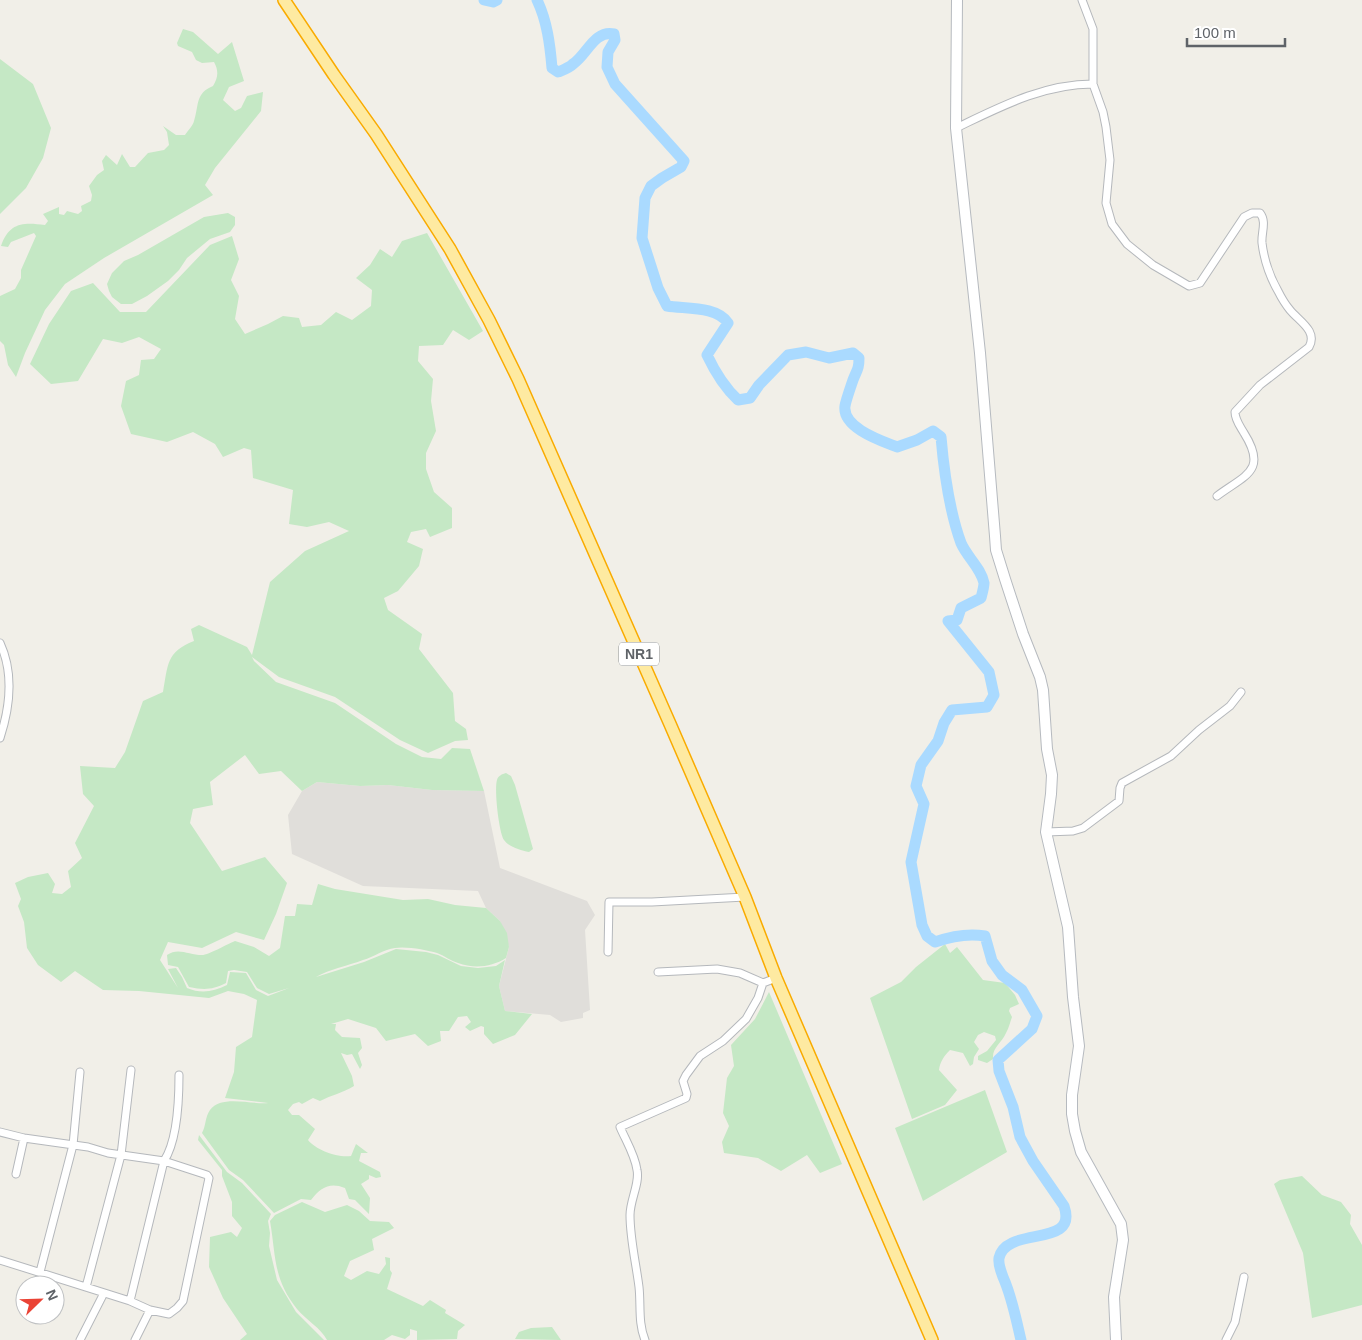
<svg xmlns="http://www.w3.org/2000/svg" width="1362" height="1340" font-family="Helvetica,sans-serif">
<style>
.industrial{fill:#e0deda}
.green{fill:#c5e8c5}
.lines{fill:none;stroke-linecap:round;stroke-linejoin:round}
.river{stroke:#aadaff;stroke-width:11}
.minor-casing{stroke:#b5b8bc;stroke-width:9}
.secondary-casing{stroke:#b6babf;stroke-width:12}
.trunk-casing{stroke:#f9ab00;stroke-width:14}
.minor{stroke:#fff;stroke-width:7}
.secondary{stroke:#fff;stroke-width:10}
.trunk{stroke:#feeaa1;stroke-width:11}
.labels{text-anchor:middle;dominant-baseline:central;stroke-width:4;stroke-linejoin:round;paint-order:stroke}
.shield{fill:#fff;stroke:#8f9295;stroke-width:1}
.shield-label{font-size:14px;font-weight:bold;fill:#5f6368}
</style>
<rect width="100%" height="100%" fill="#f1efe8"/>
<path class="industrial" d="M317 782 360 786 388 785 432 790 484 791 500 868 587 901 595 915 585 930 590 1010 583 1013V1018L561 1022 550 1015 505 1011 499 986 509 947 500 921 486 908 478 891 363 886 292 854 288 815 302 791Z"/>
<path class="green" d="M183 29 193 32 218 54 232 42 244 81 229 87 223 100 235 111 241 108 247 96 263 92 261 111 215 168 205 185 213 195 104 258 65 284 45 310 25 353 16 377 8 365 4 345 0 341V296L15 289 21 278V270L36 236 34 233 11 242 8 247 1 246C9 222 24 222 45 225L48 221 43 214 59 207V214L64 215 67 211 78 214 82 211 81 206 91 201 92 195 89 186 97 175 104 170 102 161 106 155 117 165 122 154 130 167H135L148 153 164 150 169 145 167 132 163 126 176 135H185C188 130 193 126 194 121 199 106 195 93 213 86 218 78 219 71 214 62L202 63 196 60 192 52 178 46 177 43Z
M0 59 33 84 51 128 43 158 26 188 0 214Z
M228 213 235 217V225L230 232 210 239 187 258 179 270 168 281 147 296 132 304H121L112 297 109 291 107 284 112 273 124 261 138 255 204 217Z
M427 233 483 331 469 340 453 330 443 345 419 346 418 361 433 379 431 401 436 431 426 453V469L434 492 452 508V528L430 537 426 529 411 532 407 542 423 549 419 566 398 591 384 598 388 610 422 634 419 649 453 693 455 721 466 729 468 740 455 741 428 753 400 740 335 697 279 677 252 657 254 661 276 682 335 703 396 744 422 757 441 759 452 748 470 749 484 791 432 790 388 785 360 786 317 782 302 791 281 771 259 774 245 755 210 782 213 805 193 809 190 823 222 871 265 857 287 883 276 914 264 940 236 932 202 948 168 942 160 960 178 988 168 969 176 968 182 977 187 988C201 994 213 992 227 985L230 972 246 973 256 990 268 996 289 988 269 994 257 988 247 972 234 970 228 971 226 983C212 990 204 990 189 987L178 967 168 965 167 955C178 947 189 955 202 955 209 955 227 944 235 941L254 947 269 956 280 948 285 916H295L297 904 312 905 318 884 335 889 403 900 428 899 455 905 486 908 500 921 507 933 509 947 506 958C492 967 474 969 458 963 451 961 445 956 437 953 427 950 406 946 395 948 384 949 374 957 363 960 347 966 330 969 316 977L364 962 396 949 426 952 438 955 461 966 478 968 496 966 505 960 499 986 505 1011 532 1014 515 1035 493 1044 484 1034V1027L481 1026 470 1031 465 1027 471 1022 467 1016 458 1017 449 1031H440L441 1041 428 1046 415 1034 386 1041 376 1028 348 1019 331 1024H336L335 1030 342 1037 360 1038 362 1048 358 1053 362 1065 360 1069 352 1054 347 1055 341 1053 352 1076 354 1086C342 1093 332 1095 320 1101L313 1098 302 1104 299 1102 293 1104 288 1110 292 1115H299L315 1129 308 1140C316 1150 337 1158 351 1156L356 1144 368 1153H361L359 1161 380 1172 381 1177 376 1178 369 1175V1179L361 1184 370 1198 369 1214 355 1200 349 1199 345 1188C330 1182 321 1187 311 1200L301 1199 274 1213 243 1180 229 1170 202 1133C206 1126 205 1117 210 1110 221 1094 253 1105 268 1103L225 1098 234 1072 236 1047 252 1037 257 1000 244 994 228 991 209 998 139 991 103 990 75 971 61 982 38 965 27 948 24 922 18 906 21 899 15 883 28 877 48 873 55 884 52 893 62 894 71 887 68 871 82 858 75 843 94 806 83 794 80 766 115 768 125 752 143 701 163 692C168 665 166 652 194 641L191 629 199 625 247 647 252 655 270 582 305 551 349 531 329 522 307 527 289 524 293 490 253 478 251 450 244 448 223 457 215 444 193 432 167 442 131 434 121 406 126 381 139 375 141 360 154 359 161 349 139 337 122 343 103 339 78 381 51 384 30 364 49 324 71 291 93 283 120 312H146L210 245 232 236 239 259 231 280 239 296 235 319 245 334 268 324 283 316 299 318 302 327 321 325 336 312 352 320 371 306 372 290 356 278 370 265 380 249 392 257 402 241Z
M506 773 511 776 515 785 533 849 529 852C520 850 509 847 504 840 499 832 494 790 497 780 498 776 502 774 506 773Z
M945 944 950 953 957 947 983 980 1005 983 1015 995 1019 1004 1010 1008 1009 1011 1012 1017C1010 1022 1009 1028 1006 1033 1002 1043 992 1047 993 1059L987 1063 978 1060V1056L987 1051 996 1040 995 1036 984 1032 978 1035 974 1042 979 1049 974 1057 973 1064 970 1066 963 1053 950 1050C944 1056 940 1062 939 1070L957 1090 945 1105 912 1119 870 998 901 982 916 967Z
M769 992 842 1164 820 1173 807 1155 781 1171 758 1158 724 1153 722 1142 729 1126 723 1113 727 1078 734 1066 731 1045 755 1019Z
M985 1090 1007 1152 923 1201 895 1128Z
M199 1135 227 1172 242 1183 271 1214 268 1221 270 1233 269 1246 277 1280 296 1312 324 1340H240L247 1334 223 1298 209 1267 210 1237 231 1232 237 1237 242 1228 232 1216V1202L222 1176V1170L198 1140Z
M1302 1176 1322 1195 1341 1202 1351 1215 1350 1224 1362 1245V1305L1312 1318 1303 1253 1274 1184 1280 1180Z
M302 1202 325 1212 347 1205 359 1211 370 1221 389 1222 394 1228 372 1239 374 1250 350 1261 344 1276 351 1280 367 1271 379 1274 386 1264 385 1257 390 1258V1270L392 1273 387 1289 423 1306 430 1300 446 1310 445 1313 465 1325 458 1331 457 1339 417 1340V1331L410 1329V1335L405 1339 392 1335 384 1340H327C321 1328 306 1320 297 1309 273 1279 276 1256 270 1221L275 1215Z
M552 1327 561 1340 515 1339 519 1332 531 1328Z"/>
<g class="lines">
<path class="river" d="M484 0 493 2 497 0
M537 0C547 21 550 44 552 68L558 72C563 70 569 68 573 64 587 55 594 30 614 34L615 40 608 52 607 67 615 84 684 161 681 167 662 178 651 186 645 198 642 238 658 288 667 306C686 309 717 306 728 323L707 355C715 372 724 387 738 400L750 398 759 385 788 355 806 352 829 358 853 353 859 358C859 369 857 370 853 380 851 386 846 400 845 406 842 428 882 441 897 447L917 440 933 431 941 437C944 472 949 510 961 543 967 557 981 568 984 583 984 587 982 594 981 598L961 608 957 620 948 621 989 672 994 695 987 707 952 710 944 723 938 741 921 765 916 786 924 804 911 862 922 925 927 936 935 942C952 936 967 933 985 936L992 961 1002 975 1022 990 1037 1016 1032 1029 998 1060 999 1071 1013 1107 1020 1137 1033 1161 1064 1206C1079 1249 1006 1225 999 1258 998 1265 1001 1271 1003 1277 1012 1297 1016 1319 1021 1340"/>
<defs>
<path id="minor" d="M1082 0 1093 29V84L1103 112 1106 127 1110 160 1106 203 1112 224 1127 244 1153 265 1189 286 1200 283 1244 217 1252 213H1260C1267 222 1261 233 1262 243 1264 259 1270 277 1278 291 1281 297 1285 304 1290 310 1299 321 1318 331 1309 347L1260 385 1235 412C1235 420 1240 426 1244 433 1268 471 1245 475 1217 496
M956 128C1000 107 1043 84 1093 84
M0 643C14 673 10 707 0 738
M1046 832 1073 831 1083 828 1119 801 1120 788 1122 783 1171 756 1199 730 1230 706 1241 692
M608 952 609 902H652L745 897
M658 972 717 969 740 973 763 983
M0 1132 24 1138 88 1147 108 1153 164 1161C177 1141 179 1099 179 1075
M16 1174 24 1138
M0 1260 130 1301 150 1310 169 1314 177 1308 183 1301 209 1178 207 1175 164 1161 130 1301
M40 1272 73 1145 80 1072
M86 1287 121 1155 131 1070
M80 1340 104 1293
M135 1340 150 1310
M645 1340C638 1323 641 1305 639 1287 636 1263 630 1239 630 1215 630 1200 640 1183 637 1170 635 1155 626 1141 620 1127L686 1098 687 1094 683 1081 686 1075 700 1056 723 1041 746 1019 758 998 763 983 776 978
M1226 1340 1235 1322 1244 1277"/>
<path id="secondary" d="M957 0 956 128 980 353 995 536 996 550 1005 579 1023 634 1040 677 1043 690 1047 749 1052 775 1051 794 1046 832 1068 927 1073 997 1079 1046 1072 1095V1114L1075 1131 1081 1152 1121 1224 1123 1240 1114 1297 1116 1340"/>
<path id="trunk" d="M284 0 334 75 376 134 450 249 489 320 518 379 670 724 745 897 776 978 932 1340"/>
</defs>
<use href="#minor" class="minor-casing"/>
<use href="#secondary" class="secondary-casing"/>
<use href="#trunk" class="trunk-casing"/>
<use href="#minor" class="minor"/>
<use href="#secondary" class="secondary"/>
<use href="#trunk" class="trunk"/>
</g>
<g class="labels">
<rect class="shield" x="619" y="642.5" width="40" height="23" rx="4"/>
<g class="shield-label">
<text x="639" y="654">NR1</text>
</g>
</g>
<g transform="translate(40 1300) rotate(67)"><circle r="24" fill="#ffffff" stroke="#bfc1c3"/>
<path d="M0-4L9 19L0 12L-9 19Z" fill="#ea4335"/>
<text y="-8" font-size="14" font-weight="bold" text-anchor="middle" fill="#5f6368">N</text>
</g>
<path d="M1187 38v8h98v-8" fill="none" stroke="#5f6368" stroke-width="2.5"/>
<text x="1194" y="38" font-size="15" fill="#5f6368" stroke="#ffffff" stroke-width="4" paint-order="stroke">100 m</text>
</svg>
